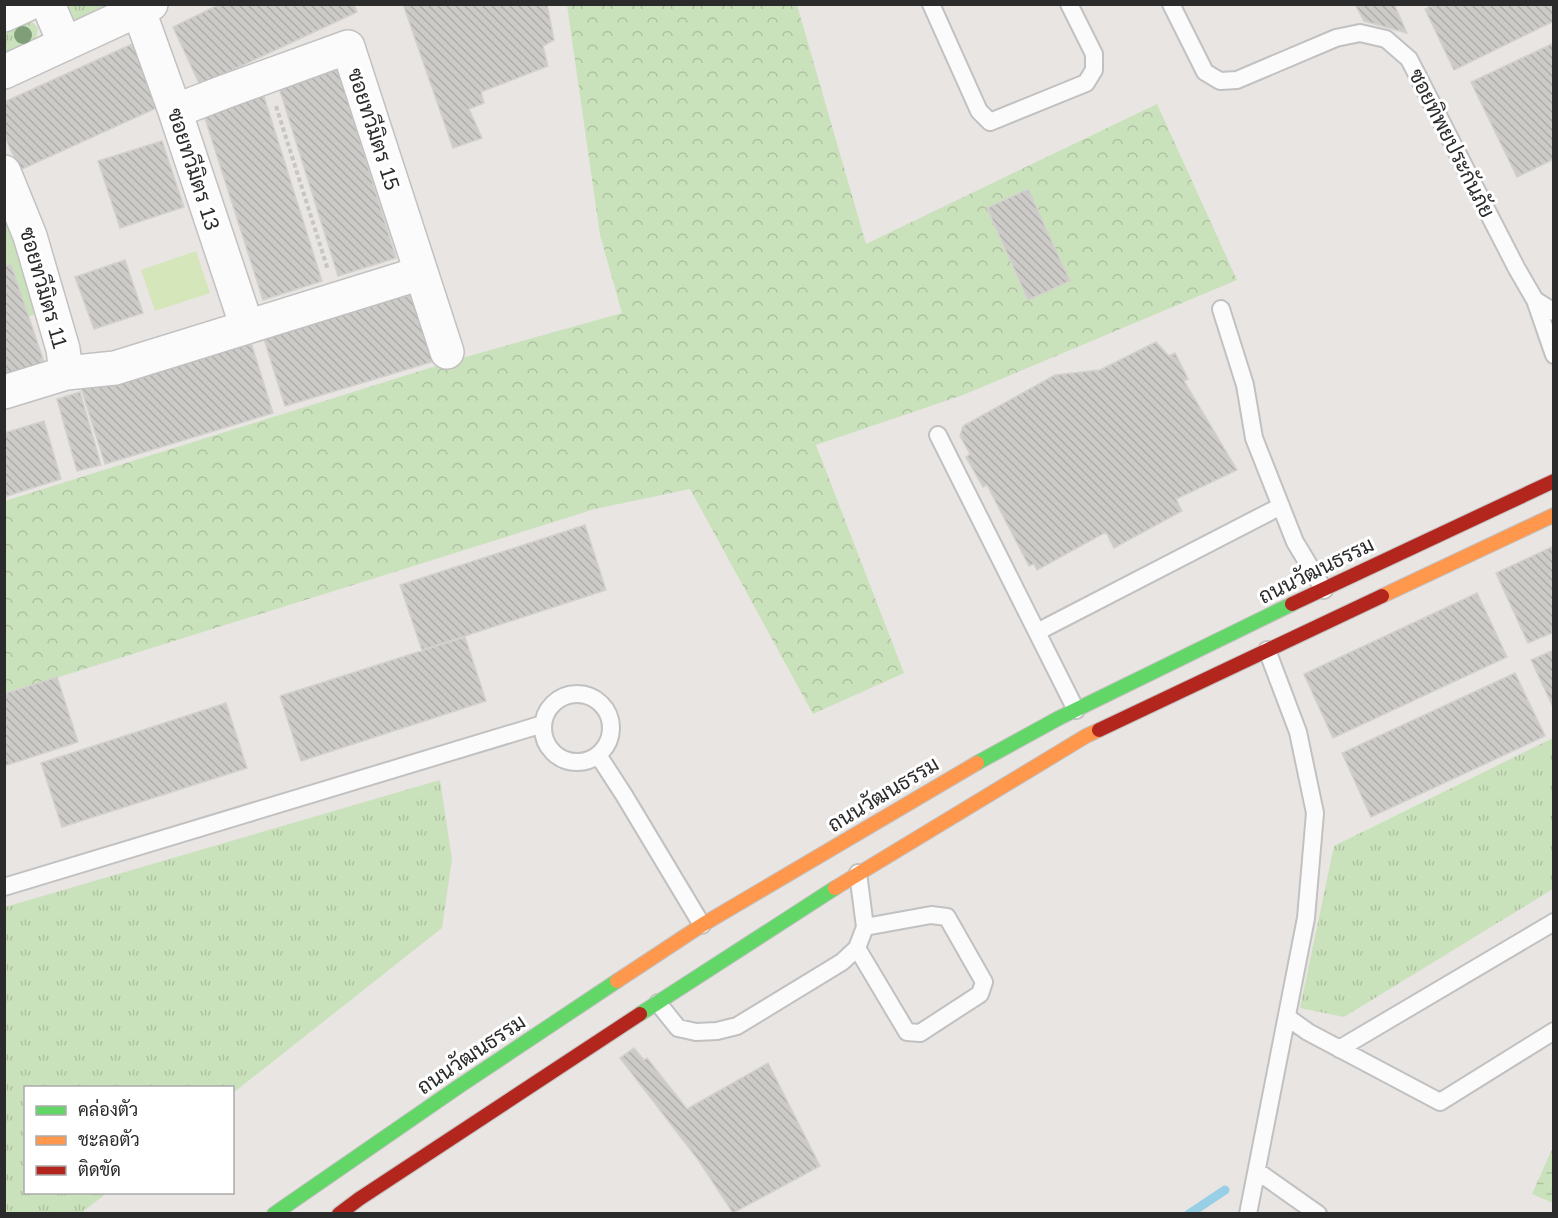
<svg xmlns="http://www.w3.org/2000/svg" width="1558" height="1218" font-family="Helvetica,Sarabun,sans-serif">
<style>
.grass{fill:url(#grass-tufts)}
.forest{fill:url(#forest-crowns)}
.wetland{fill:url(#wetland-marsh)}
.garden{fill:#cae2bc}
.pitch{fill:#d4e6ba}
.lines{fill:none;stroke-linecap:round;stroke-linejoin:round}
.stream{stroke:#99cfe6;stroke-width:9}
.building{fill:url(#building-back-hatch);stroke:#d3d1cd;stroke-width:1.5}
.lane-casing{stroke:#c2c1c1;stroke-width:20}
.street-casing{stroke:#c2c1c1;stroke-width:36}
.fast-casing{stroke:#c2c1c1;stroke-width:16}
.slow-casing{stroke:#c2c1c1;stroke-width:16}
.jam-casing{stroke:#c2c1c1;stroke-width:16}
.path{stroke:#c6c6c6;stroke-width:4;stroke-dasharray:4.5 3;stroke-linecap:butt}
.lane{stroke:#fcfbfb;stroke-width:16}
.street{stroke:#fcfbfb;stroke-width:33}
.fast{stroke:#63d668;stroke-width:14}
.slow{stroke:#ff974d;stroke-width:14}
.jam{stroke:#b3261e;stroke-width:14}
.tree{fill:#809e77}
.labels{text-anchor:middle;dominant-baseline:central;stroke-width:6;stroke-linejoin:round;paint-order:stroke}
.street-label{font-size:21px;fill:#2b2b2b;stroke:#fff}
</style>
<defs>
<pattern id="grass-tufts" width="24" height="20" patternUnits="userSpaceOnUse" patternTransform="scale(1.5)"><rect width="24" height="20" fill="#cae2bc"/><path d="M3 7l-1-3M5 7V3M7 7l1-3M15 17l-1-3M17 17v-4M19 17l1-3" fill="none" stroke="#aec2a2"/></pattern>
<pattern id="forest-crowns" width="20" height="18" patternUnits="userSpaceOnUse" patternTransform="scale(1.5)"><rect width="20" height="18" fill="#cae2bc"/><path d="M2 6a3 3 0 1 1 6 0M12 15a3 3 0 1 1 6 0" fill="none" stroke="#aec2a2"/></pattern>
<pattern id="wetland-marsh" width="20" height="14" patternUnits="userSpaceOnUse" patternTransform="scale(1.5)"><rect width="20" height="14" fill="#cae2bc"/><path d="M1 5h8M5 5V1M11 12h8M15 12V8" fill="none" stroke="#aec2a2"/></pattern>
<pattern id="building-back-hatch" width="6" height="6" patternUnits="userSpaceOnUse" patternTransform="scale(1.5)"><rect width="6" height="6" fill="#cdcbc8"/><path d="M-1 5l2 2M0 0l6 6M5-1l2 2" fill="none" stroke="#b0aeac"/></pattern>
</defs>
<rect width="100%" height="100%" fill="#e8e5e2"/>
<path class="grass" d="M67 5H113L78 21 68 16 63 9Z
M30 20 38 28 36 39 5 53 4 28Z
M1553 738V889L1344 1017 1300 1008 1334 846Z
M440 780 452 859 442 928 233 1093 232 1088H26V1192L107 1193 81 1213H5V907Z"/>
<path class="forest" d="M567 5H797L866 244 1157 104 1237 280 963 395 816 445 904 673 813 714 690 489 595 509 5 694V501L455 360 622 313 600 235Z"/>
<path class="wetland" d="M1553 1147V1203L1532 1194Z"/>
<path class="garden" d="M4 199 42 312 5 324H4Z"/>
<path class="pitch" d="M196 251 210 293 155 311 141 270Z"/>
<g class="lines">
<path class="stream" d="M1189 1214 1225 1190"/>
</g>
<path class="building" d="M220 4H354L357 12 200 85 173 27Z
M403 4H547L554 40 543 46 548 66 481 92 484 103 469 109 482 138 453 148Z
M1355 4H1394L1407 33 1364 21Z
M1434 4H1554V21L1454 70 1425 9Z
M1554 43V159L1517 177 1471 82Z
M132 44 161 106 20 170 4 135V102Z
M335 60 396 258 338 276 276 78Z
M262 90 322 281 263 300 202 109Z
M162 141 184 207 120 228 98 161Z
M1028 189 1070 281 1028 300 987 208Z
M125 260 143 313 94 329 75 277Z
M11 264 45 365 4 375V266Z
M415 293 435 361 285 406 264 339Z
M249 336 273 413 105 464 81 388Z
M1156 342 1169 356 1175 353 1188 379 1184 381 1237 470 1176 499 1182 511 1114 548 1106 532 1037 570 1034 564 1029 566 987 485 983 487 966 457 970 454 960 436 963 426 1055 375 1100 370Z
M80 392 101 465 77 471 57 399Z
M44 421 61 479 4 497V433Z
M585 525 606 590 422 650 400 585Z
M1554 546V632L1528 643 1496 573Z
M1477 593 1507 657 1333 738 1304 674Z
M465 637 486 701 301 761 280 696Z
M1554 650V709L1531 660Z
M1515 673 1545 736 1371 817 1342 753Z
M57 677 78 742 4 766V694Z
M226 703 247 768 62 827 41 763Z
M634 1048 644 1060 647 1058 687 1109 768 1063 820 1166 733 1213 699 1161 620 1058Z"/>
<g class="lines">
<defs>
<path id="lane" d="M931 4 979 111 990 122 1086 83 1094 70V54L1069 4
M1171 4 1205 72 1220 81 1237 80 1336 38 1360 33 1386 39 1409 59 1517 269 1535 300
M1221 309 1245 385 1254 438 1295 542 1324 590
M1554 312 1535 300 1554 355
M938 435 1076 710
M1037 632 1281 506
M543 728a34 34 0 1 1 68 0a34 34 0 1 1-68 0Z
M598 755 624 795 702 925
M4 887 543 724
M857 948 907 1032 920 1033 980 994 984 982 947 917 931 915 865 927
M658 1003 678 1028 696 1032 717 1031 737 1026 842 962 857 948 865 927 858 873
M1287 1017 1308 1032 1440 1102 1554 1031
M1339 1049 1554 922
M1257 1171 1318 1214
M1248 1214 1306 918 1315 813 1298 732 1267 650"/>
<path id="street" d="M48 4 65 44
M139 11 175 111 247 327
M4 15 28 4
M4 72 151 4
M175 111 224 92 348 47 447 352
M4 172 30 236 63 349 66 373
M4 392 66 373 115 368 421 273"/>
<path id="fast" d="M977 763 1059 718 1292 604
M640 1014 835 888
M274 1214 458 1087 617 981"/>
<path id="slow" d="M1382 596 1554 515
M835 888 1086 736 1099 730
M617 981 702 925 977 763"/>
<path id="jam" d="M1292 604 1554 481
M1099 730 1382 596
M339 1214 359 1199 640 1014"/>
</defs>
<use href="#lane" class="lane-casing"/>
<use href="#street" class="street-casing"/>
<use href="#fast" class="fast-casing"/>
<use href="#slow" class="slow-casing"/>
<use href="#jam" class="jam-casing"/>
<path class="path" d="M276 106 328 270"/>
<use href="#lane" class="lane"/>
<use href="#street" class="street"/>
<use href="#fast" class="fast"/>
<use href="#slow" class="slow"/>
<use href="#jam" class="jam"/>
</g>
<circle class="tree" cx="23" cy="35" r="9"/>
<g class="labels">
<g class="street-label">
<text transform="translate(374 129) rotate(72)">ซอยทวีมิตร 15</text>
<text transform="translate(1452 143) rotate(63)">ซอยทิพยประกันภัย</text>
<text transform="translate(194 169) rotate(72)">ซอยทวีมิตร 13</text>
<text transform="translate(44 288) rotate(74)">ซอยทวีมิตร 11</text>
<text transform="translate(1316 570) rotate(-26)">ถนนวัฒนธรรม</text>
<text transform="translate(883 794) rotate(-31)">ถนนวัฒนธรรม</text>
<text transform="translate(471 1054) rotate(-34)">ถนนวัฒนธรรม</text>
</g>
</g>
<rect width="1558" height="1218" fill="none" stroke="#2b2b2b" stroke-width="12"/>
<rect x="24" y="1086" width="210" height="108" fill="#ffffff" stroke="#aaaaaa" stroke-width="1.5"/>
<rect x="36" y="1106" width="30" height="9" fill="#63d668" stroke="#aaaaaa" stroke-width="1.5"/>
<text x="78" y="1116" font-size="18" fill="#2b2b2b">คล่องตัว</text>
<rect x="36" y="1136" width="30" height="9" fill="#ff974d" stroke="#aaaaaa" stroke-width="1.5"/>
<text x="78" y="1146" font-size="18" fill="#2b2b2b">ชะลอตัว</text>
<rect x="36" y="1166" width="30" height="9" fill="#b3261e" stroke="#aaaaaa" stroke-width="1.5"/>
<text x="78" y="1176" font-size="18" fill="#2b2b2b">ติดขัด</text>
</svg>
